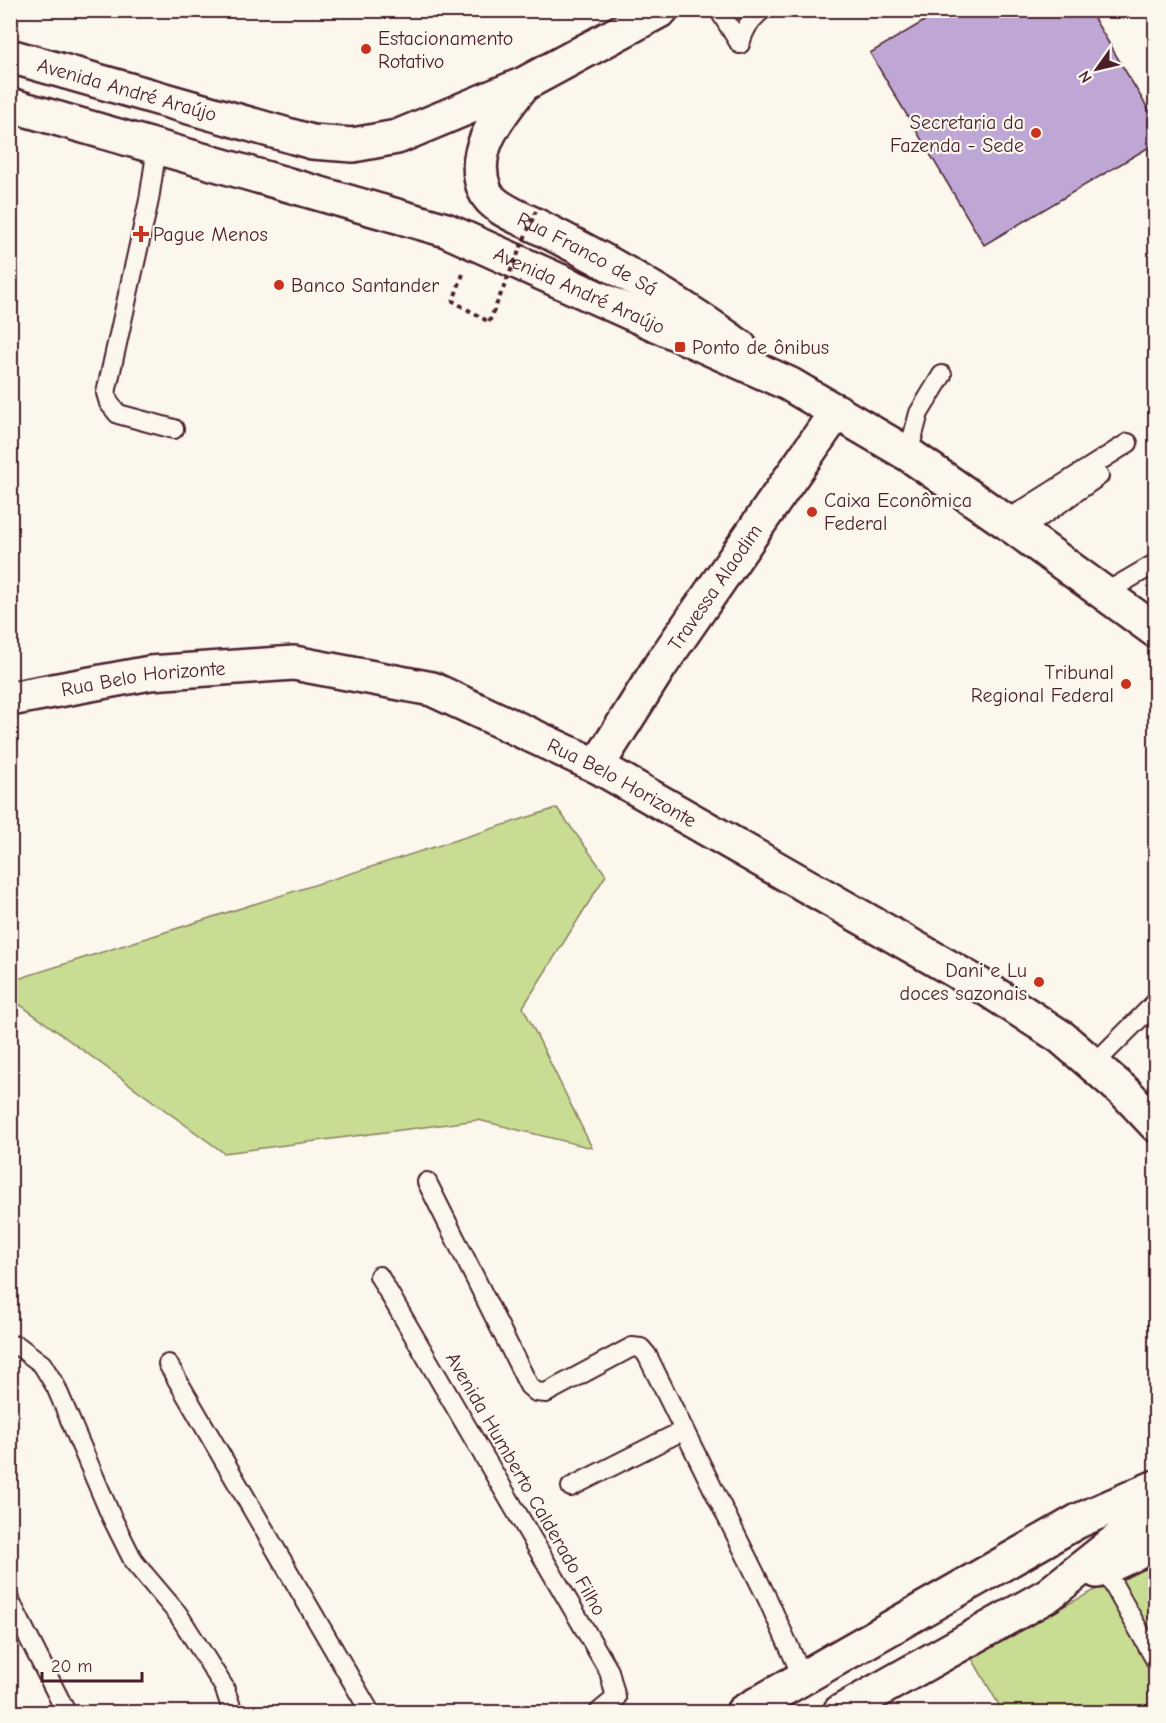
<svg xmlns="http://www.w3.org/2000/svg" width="1166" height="1723" font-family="'Comic Neue',sans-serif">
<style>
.green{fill:#c8dd93;stroke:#897e5f;stroke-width:1.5}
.building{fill:#bfa7d5;stroke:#4a1f2b;stroke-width:1.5}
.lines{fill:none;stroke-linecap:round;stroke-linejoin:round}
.lane-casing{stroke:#4a1f2b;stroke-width:22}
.street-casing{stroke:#4a1f2b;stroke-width:38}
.secondary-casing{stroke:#4a1f2b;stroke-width:38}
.path{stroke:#4a1f2b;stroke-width:4;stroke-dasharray:4.5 4.5;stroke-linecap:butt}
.lane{stroke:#fbf7ec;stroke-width:18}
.street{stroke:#fbf7ec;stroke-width:33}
.secondary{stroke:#fbf7ec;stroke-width:33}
.path-bridge{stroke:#4a1f2b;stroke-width:4;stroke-dasharray:4.5 4.5;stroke-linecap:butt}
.poi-dot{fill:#c8321e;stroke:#fbf7ec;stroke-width:2}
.labels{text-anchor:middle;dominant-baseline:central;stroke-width:4.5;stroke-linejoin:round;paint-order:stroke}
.poi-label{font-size:20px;fill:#4a1f2b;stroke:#fbf7ec;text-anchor:start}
.street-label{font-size:20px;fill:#4a1f2b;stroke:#fbf7ec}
</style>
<rect width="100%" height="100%" fill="#fbf7ec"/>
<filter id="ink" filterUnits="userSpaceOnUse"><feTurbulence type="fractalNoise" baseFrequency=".0167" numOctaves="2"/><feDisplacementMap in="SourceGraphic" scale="12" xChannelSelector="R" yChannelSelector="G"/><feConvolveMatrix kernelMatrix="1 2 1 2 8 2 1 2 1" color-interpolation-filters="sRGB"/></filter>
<g filter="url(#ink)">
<path class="green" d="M557 808 606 875 523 1007 592 1148 478 1120 224 1153 11 998V981Z
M1155 1559 1156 1710 1152 1712H1003L970 1655Z"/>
<path class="building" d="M943 10H1089L1156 122V143L984 245 870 53Z"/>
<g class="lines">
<defs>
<path id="lane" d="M719 10 740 44
M740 44C744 29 750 20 762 10
M157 147 149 200 106 393 109 403 118 414 174 429
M908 454 919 413 942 375
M1005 521 1128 443
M1019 532 1099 476
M1103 594 1156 563
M1093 1065 1156 1002
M427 1182 529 1386 536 1392 546 1393 632 1347 641 1348 647 1355 768 1600 803 1678
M379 1276 609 1671 616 1698 599 1712
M10 1345 18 1346 42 1364 56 1387 111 1516 134 1562 178 1614 224 1687 233 1712
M168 1364 370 1712
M571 1487 684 1430
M1104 1568 1156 1661
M10 1601 66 1712"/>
<g id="street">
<path id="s1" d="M597 766 660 666 837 411"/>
</g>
<g id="secondary">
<path id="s2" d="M10 56 312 142 353 145 397 137 524 84 661 10"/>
<path id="s3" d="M523 85C500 115 468 150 485 191 492 208 521 218 537 226 607 261 677 300 740 347"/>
<path id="s4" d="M10 105 446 230 789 384 908 454 1005 521 1156 631"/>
<path id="s5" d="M10 699 150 673 294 663 432 689 597 766 987 989 1061 1037 1127 1094 1156 1125"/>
<path d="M1097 1571 1156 1544"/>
<path d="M743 1712 1078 1521 1156 1487"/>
<path d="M840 1712 1048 1595 1156 1509"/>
</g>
</defs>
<use href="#lane" class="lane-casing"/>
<use href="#street" class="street-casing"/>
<use href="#secondary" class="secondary-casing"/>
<path class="path" d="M463 274 453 301 489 322"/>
<use href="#lane" class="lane"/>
<use href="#street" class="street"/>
<use href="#secondary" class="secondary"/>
<path class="path-bridge" d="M489 322 536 211"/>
</g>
</g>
<g class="poi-dot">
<circle cx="366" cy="49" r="6"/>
<circle cx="1036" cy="133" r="6"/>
<path d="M138 225h6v6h6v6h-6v6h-6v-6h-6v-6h6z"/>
<circle cx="279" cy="285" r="6"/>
<rect x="674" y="341" width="12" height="12" rx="3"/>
<circle cx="812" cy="512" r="6"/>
<circle cx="1126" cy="684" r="6"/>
<circle cx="1039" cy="982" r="6"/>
</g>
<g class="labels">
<g class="poi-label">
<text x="378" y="38">Estacionamento<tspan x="378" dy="23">Rotativo</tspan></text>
<text x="1024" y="122" text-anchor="end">Secretaria da<tspan x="1024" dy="23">Fazenda - Sede</tspan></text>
<text x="153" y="234">Pague Menos</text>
<text x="291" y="285">Banco Santander</text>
<text x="692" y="347">Ponto de ônibus</text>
<text x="824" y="500">Caixa Econômica<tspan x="824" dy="23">Federal</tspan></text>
<text x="1114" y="672" text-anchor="end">Tribunal<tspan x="1114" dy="23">Regional Federal</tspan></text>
<text x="1027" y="970" text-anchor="end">Dani e Lu<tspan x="1027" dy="23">doces sazonais</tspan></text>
</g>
<g class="street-label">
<text stroke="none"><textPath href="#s2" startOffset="122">Avenida André Araújo</textPath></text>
<text stroke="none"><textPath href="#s3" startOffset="240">Rua Franco de Sá</textPath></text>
<text stroke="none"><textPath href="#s4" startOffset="600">Avenida André Araújo</textPath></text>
<text stroke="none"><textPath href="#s1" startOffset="214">Travessa Alaodim</textPath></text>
<text stroke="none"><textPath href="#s5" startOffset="135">Rua Belo Horizonte</textPath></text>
<text stroke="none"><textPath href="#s5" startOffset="639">Rua Belo Horizonte</textPath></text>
<text transform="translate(526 1484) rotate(60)">Avenida Humberto Calderado Filho</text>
</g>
</g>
<rect width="1166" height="1723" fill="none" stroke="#fbf7ec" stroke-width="36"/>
<rect x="18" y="18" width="1130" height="1687" fill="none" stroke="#4a1f2b" stroke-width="2" filter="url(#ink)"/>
<g transform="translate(1097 69) rotate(236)" stroke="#fbf7ec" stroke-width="4.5" paint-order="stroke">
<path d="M0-4.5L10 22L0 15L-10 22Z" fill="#4a1f2b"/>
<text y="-9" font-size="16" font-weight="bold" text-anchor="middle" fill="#4a1f2b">N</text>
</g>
<path d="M42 1672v9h100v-9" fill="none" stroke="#4a1f2b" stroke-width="3"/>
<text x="51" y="1672" font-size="18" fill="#4a1f2b" stroke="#fbf7ec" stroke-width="4.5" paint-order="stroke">20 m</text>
</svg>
